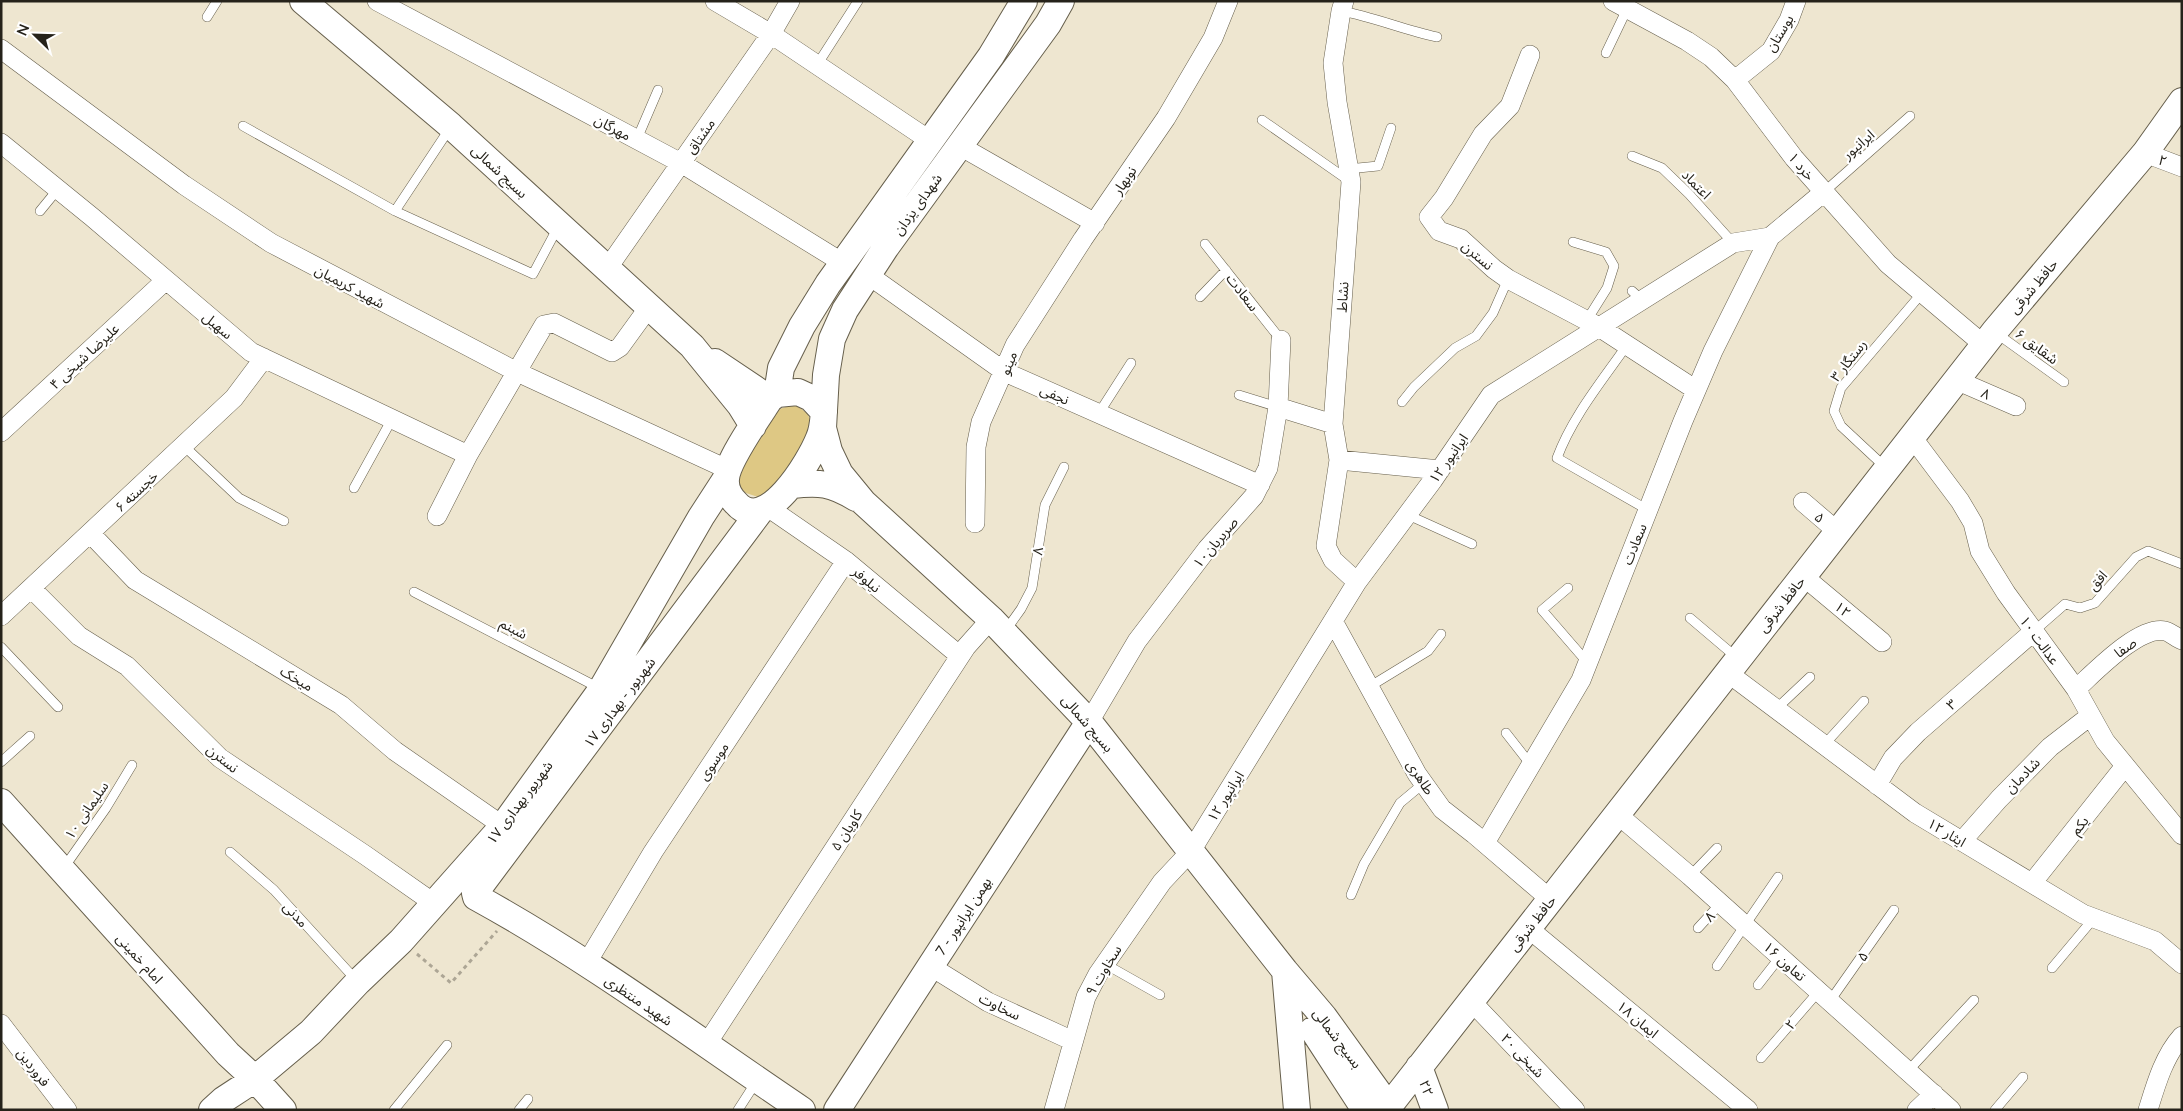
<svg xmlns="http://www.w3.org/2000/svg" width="2183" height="1111" font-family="Lato,'Noto Sans Arabic',sans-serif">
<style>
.green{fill:#dec884}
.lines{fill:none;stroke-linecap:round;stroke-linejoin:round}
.lane-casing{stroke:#665f4c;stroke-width:10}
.street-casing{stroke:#665f4c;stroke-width:20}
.secondary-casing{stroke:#665f4c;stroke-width:28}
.path{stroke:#ada695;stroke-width:3;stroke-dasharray:4 4;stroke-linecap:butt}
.lane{stroke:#fff;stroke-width:9}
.street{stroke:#fff;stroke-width:19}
.secondary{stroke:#fff;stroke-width:26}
.labels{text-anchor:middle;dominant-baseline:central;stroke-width:4.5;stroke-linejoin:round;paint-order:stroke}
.street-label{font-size:14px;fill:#25221a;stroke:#fff}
</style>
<rect width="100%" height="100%" fill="#eee6d0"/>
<path class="green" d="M796 405 808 414 812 428C798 453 785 481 761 498L746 493 735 483C740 465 757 432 769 417 776 409 786 406 796 405Z"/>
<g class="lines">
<defs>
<path id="lane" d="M1341 11C1374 17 1404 30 1437 37
M207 17 217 1
M1606 53 1627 9
M817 65 858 1
M1262 120 1348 180
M243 126 395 211 450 128
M637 139 658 90
M1632 156 1662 168 1689 194 1733 243
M1348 169 1378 166 1391 128
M1824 192 1910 116
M40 211 58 189
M395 211 533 274 558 227
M1573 242 1606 252 1614 266 1607 288 1587 320
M1205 244 1281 340
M1632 291 1642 300
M1200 297 1226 270
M1996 333 2064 382
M1627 345C1602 381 1572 417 1557 458L1648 510
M1239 395 1278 407
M1402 402 1414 387 1455 348 1476 336 1493 313 1508 279
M1099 413 1131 363
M184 446 239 498 284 521
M1885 467 1841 426 1834 411 1841 388 1922 293
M354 488 392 419
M1408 515 1472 544
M1568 588 1542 610 1587 662
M414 592 599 688
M1690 618 1736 657
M1006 630 1021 609 1032 588 1045 505 1064 467
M2033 632 2065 604 2080 608 2095 603 2136 557 2148 551 2182 564
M1 647 58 707
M1369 687 1428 651 1441 634
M1776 709 1810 677
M1506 733 1531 765
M1824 745 1864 701
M1 762 30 736
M230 852 274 890 356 980
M63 869 106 808 132 765
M1690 876 1717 848
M1351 895 1364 864 1400 803 1424 783
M1698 928 1720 904
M1105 964 1160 995
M1717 966 1778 877
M2052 968 2094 918
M1758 985 1780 957
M1830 1001 1894 910
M1761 1058 1819 991
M1908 1071 1974 1000
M394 1110 447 1045
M519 1110 528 1099
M738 1110 756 1082
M1995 1110 2023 1077"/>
<path id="street" d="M377 1 681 163 843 263
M715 1 771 34 929 140
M1344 1 1341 11 1333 63 1337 102 1351 182 1333 424 1339 460 1326 546 1333 560 1357 582
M1613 1 1687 41 1711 57 1735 80 1794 158 1888 264 1984 345
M1 49 184 185 271 243 517 372 729 470
M1530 55 1510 106 1483 134 1444 198 1429 217 1439 231 1461 239 1494 269 1508 279 1599 327 1696 390
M1735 80 1771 51 1789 20 1796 1
M1 143 92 217 251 352 468 455
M960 146 1095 223
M2145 153 2182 167
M607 269 771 34 790 1
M867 274 1005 372 1260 485
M1956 380 2016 406
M1278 407 1333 424
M1 432 166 280
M1912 437 1960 501 1973 523 1980 551 2006 593 2076 689 2105 741 2182 835
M1339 460 1440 470
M1803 502 1838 532
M769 508 846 561 960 656
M437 516 468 455 544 325 554 323 612 352 620 347 649 307
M975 523 976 447 981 422 1015 345 1083 239 1166 118 1213 38 1228 1
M90 533 135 580 341 705 395 751 503 826
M1803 576 1882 642
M31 588 79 636 127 666 220 758 365 855 435 904
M1 616 234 398 264 358
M1333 621 1417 774 1442 809 1474 834 1550 899
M1728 673 1915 813 2083 914 2155 941 2182 964
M2076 689C2094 673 2139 625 2165 631 2170 632 2177 638 2182 640
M1089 722 1137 641 1207 549 1254 496 1268 468 1278 407 1281 340
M1877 785 1893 758 1918 732 2033 632
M1617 814 1690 876 1951 1110
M1962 841 1999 799 2050 747 2090 716
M1485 843 1581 680 1683 421 1713 351 1770 237
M2032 883 2125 766
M1528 928 1748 1110
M586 964 653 852 846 561
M930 966 988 1002 1073 1041
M1471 1001 1575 1110
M1 1024 67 1110
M706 1045 966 647 991 619
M1054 1110 1086 997 1098 974 1162 882 1191 851 1357 582 1433 480 1491 395 1733 243 1770 237 1824 192
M1917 1110 1934 1094
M2148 1110C2156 1084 2164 1056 2182 1036"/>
<path id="secondary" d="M303 1 451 126 692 346 740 405 753 426
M1061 1 1048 24 886 247 845 310 832 339 826 375 823 428 829 451 840 474 863 502 991 619 1089 722 1285 971 1324 1017 1391 1110
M715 362 770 399
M798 392 811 398 824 412C823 421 823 429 819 438 810 461 765 537 736 503 730 497 725 489 726 479 727 461 759 416 770 399L777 394Z
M777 394 781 368 802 326 828 284 991 56 1024 1
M792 485C820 482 831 483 856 498
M761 510 475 893 476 897C589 959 695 1038 802 1110
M1 802 228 1054 255 1079 283 1110
M1285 971 1297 1110
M1313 1030 1365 1110
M1419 1067 1435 1110
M212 1110 223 1100 255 1079 311 1032 358 982 401 941 503 826 601 690 701 517 725 480
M837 1110 1089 722
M1386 1110 1994 332 2145 153 2182 101"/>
</defs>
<use href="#lane" class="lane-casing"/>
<use href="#street" class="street-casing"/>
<use href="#secondary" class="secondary-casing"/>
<path class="path" d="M417 954 451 983 497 931"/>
<use href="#lane" class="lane"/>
<use href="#street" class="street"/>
<use href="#secondary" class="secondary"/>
</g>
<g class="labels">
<g class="street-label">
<text transform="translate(1779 33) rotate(-59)">بوستان</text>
<text transform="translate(613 127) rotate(28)">مهرگان</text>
<text transform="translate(700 136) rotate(-55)">مشتاق</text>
<text transform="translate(1858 144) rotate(-41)">ایرانپور</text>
<text transform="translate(2163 160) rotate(20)">۲</text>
<text transform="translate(1802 166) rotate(50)">خرد ۱</text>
<text transform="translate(500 171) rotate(43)">بسیج شمالی</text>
<text transform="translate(1124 180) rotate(-56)">نوبهار</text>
<text transform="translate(1697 184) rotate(46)">اعتماد</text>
<text transform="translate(917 204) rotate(-54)">شهدای یزدان</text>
<text transform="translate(1478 255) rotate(41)">نسترن</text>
<text transform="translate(350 286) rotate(28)">شهید کریمیان</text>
<text transform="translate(2033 286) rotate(-50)">حافظ شرقی</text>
<text transform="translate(1243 292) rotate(52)">سعادت</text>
<text transform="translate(1342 297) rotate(-86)">نشاط</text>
<text transform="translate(218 325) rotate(40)">سهیل</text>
<text transform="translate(2037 346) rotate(36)">شقایق ۶</text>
<text transform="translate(84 356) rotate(-43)">علیرضا شیخی ۴</text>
<text transform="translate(1848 360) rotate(-52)">رستگار ۳</text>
<text transform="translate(1008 363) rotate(-68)">مینو</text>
<text transform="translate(1986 393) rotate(24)">۸</text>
<text transform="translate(1055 394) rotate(24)">نجفی</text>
<text transform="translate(1448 458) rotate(-55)">ایرانپور ۱۲</text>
<text transform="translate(136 491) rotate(-43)">خجسته ۶</text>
<text transform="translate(1820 517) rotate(41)">۵</text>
<text transform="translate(1215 542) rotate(-50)">صریریان۱۰</text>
<text transform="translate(1634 544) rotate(-68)">سعادت</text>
<text transform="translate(1037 551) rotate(-82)">۸</text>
<text transform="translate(867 579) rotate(40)">نیلوفر</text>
<text transform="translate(2097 580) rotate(-48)">افق</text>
<text transform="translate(1781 604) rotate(-52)">حافظ شرقی</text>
<text transform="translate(1843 609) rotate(40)">۱۲</text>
<text transform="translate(514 628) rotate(28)">شبنم</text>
<text transform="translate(2040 640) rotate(54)">عدالت ۱۰</text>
<text transform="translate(2125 647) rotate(-36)">صفا</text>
<text transform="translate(297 678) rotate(31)">میخک</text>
<text transform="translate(619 702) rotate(-53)">۱۷ شهریور - بهداری</text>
<text transform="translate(1951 704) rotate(-40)">۳</text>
<text transform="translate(1088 723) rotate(49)">بسیج شمالی</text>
<text transform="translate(223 758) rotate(39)">نسترن</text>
<text transform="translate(713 761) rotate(-56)">موسوی</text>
<text transform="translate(2022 775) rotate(-46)">شادمان</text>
<text transform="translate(1421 777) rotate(57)">طاهری</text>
<text transform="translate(1225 796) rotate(-58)">ایرانپور ۱۲</text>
<text transform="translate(519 802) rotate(-53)">۱۷ شهریور بهداری</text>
<text transform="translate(86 810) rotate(-56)">سلیمانی ۱۰</text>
<text transform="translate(2079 825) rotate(-51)">یکم</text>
<text transform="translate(846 830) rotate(-57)">کاویان ۵</text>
<text transform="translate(1947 832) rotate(31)">ایثار ۱۲</text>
<text transform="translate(296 914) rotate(47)">مدنی</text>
<text transform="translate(963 916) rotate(-57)">بهمن ایرانپور - 7</text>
<text transform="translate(1709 916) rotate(-48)">۸</text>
<text transform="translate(1532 923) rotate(-52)">حافظ شرقی</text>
<text transform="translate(1862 956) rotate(-55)">۵</text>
<text transform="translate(140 958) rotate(48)">امام خمینی</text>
<text transform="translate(1785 961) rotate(42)">تعاون ۱۶</text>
<text transform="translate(1103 970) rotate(-59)">سخاوت ۹</text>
<text transform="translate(639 1000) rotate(34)">شهید منتظری</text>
<text transform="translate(1000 1006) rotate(26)">سخاوت</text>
<text transform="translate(1638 1019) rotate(40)">ایمان ۱۸</text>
<text transform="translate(1790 1024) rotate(-49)">۲</text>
<text transform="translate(1338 1038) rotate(53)">بسیج شمالی</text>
<text transform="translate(1523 1055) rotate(46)">شیخی ۲۰</text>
<text transform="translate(34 1067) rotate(52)">فروردین</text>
<text transform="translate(1427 1088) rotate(70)">۲۲</text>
</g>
</g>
<rect width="2183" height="1111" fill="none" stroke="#25221a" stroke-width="5"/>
<g transform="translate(35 35) rotate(293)" stroke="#ffffff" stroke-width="4" paint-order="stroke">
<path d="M0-4L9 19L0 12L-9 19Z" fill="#25221a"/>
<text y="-8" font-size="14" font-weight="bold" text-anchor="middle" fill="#25221a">N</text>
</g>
</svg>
